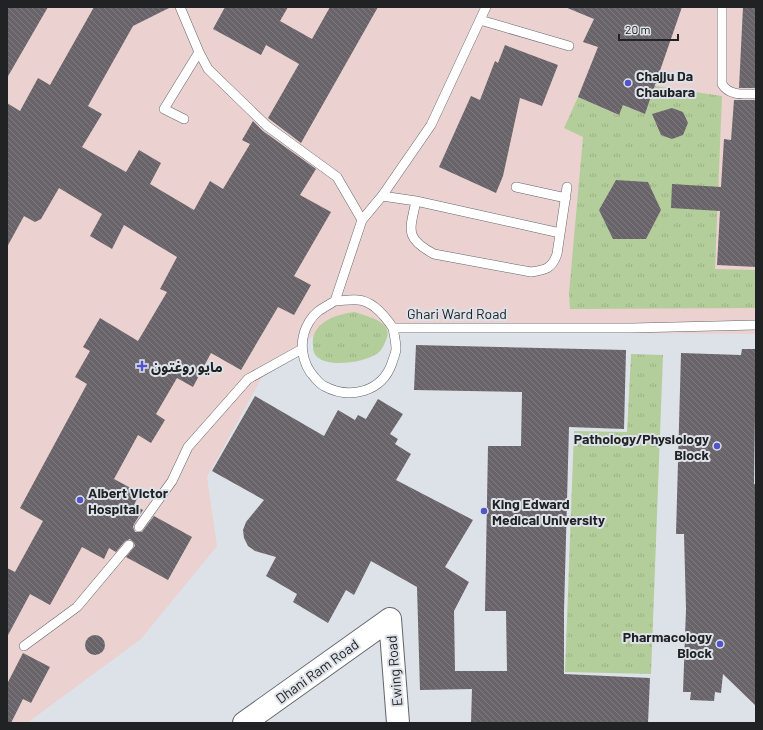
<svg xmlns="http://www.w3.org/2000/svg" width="763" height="730" font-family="Barlow,'Noto Sans Arabic',sans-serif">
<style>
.medical{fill:#ebd1cf}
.grass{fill:url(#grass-tufts)}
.building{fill:url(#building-back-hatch)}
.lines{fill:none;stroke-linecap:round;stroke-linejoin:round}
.lane-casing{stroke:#62666c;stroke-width:10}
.secondary-casing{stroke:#62666c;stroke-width:24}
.lane{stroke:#fff;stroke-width:9}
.secondary{stroke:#fff;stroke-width:22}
.poi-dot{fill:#5353ca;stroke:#dde2e8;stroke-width:1.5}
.labels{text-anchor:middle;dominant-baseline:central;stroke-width:4;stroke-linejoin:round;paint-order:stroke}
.poi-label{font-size:14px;font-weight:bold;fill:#202224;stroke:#dde2e8;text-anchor:start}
.street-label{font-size:14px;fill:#202224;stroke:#dde2e8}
</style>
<defs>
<pattern id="grass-tufts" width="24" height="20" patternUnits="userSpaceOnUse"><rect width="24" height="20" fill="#b3ce9b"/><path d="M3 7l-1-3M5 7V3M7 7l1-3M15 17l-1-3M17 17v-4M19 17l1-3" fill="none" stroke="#9ab185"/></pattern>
<pattern id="building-back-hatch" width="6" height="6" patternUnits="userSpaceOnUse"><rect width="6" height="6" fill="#696469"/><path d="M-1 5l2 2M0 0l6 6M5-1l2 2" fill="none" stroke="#7e7a7e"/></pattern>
</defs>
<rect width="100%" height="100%" fill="#dde2e8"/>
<path class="medical" d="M7 7H756V334L485 332 354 329 320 330 261 379 207 477 217 546 141 639 27 723H7Z"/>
<path class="grass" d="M655 86 722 96 715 269 756 270V308L570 309 569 293 583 137 564 128 578 97 618 115 623 105 645 114Z
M355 312C363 315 376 318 383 324 388 329 389 334 386 340 384 345 382 350 378 353 366 362 333 367 320 359 315 356 313 352 313 346 310 323 336 314 355 312Z
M631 354 663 355 651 674 565 672 574 431 627 432Z"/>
<path class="building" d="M7 7H48L7 78Z
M94 7H171L133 26 88 106 102 114 82 147 126 172 139 150 161 163 150 184 194 210 210 181 223 189 250 144 242 140 253 121 263 131 316 169 300 195 331 212 294 276 311 285 294 315 278 307 241 370 211 353 193 387 177 378 156 414 165 420 151 443 138 435 114 479 140 493 134 505 143 510 134 524 133 527 135 532H142L154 516 192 537 168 580 126 557 135 546 134 543 130 539 125 541 116 552 109 548 104 559 82 547 50 605 30 594 7 637V568L15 572 43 521 20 508 87 384 75 377 90 351 83 347 100 318 138 341 167 292 160 289 177 257 124 225 112 249 90 236 102 214 59 188 41 219 35 222 24 216 7 247V103L20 111 38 78 50 85Z
M225 7H288L280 21 312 39 330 7H378L301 143 268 118 299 64 266 45 261 55 213 29Z
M565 7H682L645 114 623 105 619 115 578 97 598 47 583 42 594 19Z
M743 7H756V88H739Z
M505 45 558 65 542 106 520 98 503 176 496 193 439 167 471 96 480 100 495 61 498 63Z
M734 100H756V267L717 265 720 211 671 208 672 184 721 187 724 139 731 140Z
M672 108 683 112 688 123 683 135 672 139 661 135 652 114Z
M616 180 648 182 661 210 646 239H613L599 210Z
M416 345 626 350 624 429 569 427 564 611V674L650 678 648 723H471L472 689 420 690 417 587 371 561 354 595 346 590 328 623 293 602 297 594 266 576 276 557 255 551 248 546 244 538 243 530 246 522 264 500 212 471 255 396 324 436 338 410 355 420 358 415 366 419 378 399 403 414 390 434 398 439 395 444 411 454 396 480 473 520 445 567 469 582 454 611 455 671H507L506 611H485L488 446H521L522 392 414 390Z
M742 349H756L754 484H756V706L723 674 721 693 715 692 714 701 690 700 691 692H683L686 609 684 534H676L681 353 741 355Z
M85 645a10 10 0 1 1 20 0a10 10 0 1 1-20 0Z
M23 653 50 667 31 703 23 699 11 723H7V684Z"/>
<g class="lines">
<defs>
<path id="lane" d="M180 7 199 52 208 69 267 126 337 177 362 220
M486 7 431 125 382 196 362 220 335 301C342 301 351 299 358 300 373 301 385 316 393 328H632L756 325
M722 7V84C729 96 744 94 756 94
M480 20 569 46
M184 119 164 109 199 52
M516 187 566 198
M382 196 416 201 560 233
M416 201C410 230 404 238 434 254L531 272C545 270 552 269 557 254L567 187
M335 301C325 307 315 311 309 322 298 340 301 363 315 378 318 381 321 385 324 386 350 400 382 392 392 363 393 359 396 353 396 349 396 342 394 334 393 328
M139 527 172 481 188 447 248 379 302 349
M24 646 77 607 129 545"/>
<path id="secondary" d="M390 619 398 723
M244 723 390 619"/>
</defs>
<use href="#lane" class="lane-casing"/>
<use href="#secondary" class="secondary-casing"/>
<use href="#lane" class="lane"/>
<use href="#secondary" class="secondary"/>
</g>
<g class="poi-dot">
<circle cx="628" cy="83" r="4"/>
<path d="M140 360h4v4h4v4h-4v4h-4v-4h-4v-4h4z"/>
<circle cx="717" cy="446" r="4"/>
<circle cx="80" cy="500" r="4"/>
<circle cx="484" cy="511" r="4"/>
<circle cx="720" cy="644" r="4"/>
</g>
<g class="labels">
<g class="poi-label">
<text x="636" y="75">Chajju Da<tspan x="636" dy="16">Chaubara</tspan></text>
<text x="151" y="366">مایو روغتون</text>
<text x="709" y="438" text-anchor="end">Pathology/Physiology<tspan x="709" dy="16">Block</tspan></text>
<text x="88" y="492">Albert Victor<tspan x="88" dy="16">Hospital</tspan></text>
<text x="492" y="503">King Edward<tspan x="492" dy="16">Medical University</tspan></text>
<text x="712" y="636" text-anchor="end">Pharmacology<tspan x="712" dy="16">Block</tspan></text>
</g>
<g class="street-label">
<text x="457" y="313">Ghari Ward Road</text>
<text transform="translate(317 671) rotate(-36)">Dhani Ram Road</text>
<text transform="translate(394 671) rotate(-95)">Ewing Road</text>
</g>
</g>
<rect width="763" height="730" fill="none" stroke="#202224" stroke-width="16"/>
<path d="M619 34v6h59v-6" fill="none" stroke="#202224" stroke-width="2"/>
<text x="625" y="34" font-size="12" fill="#202224" stroke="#dde2e8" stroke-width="3" paint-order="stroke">20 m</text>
</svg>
